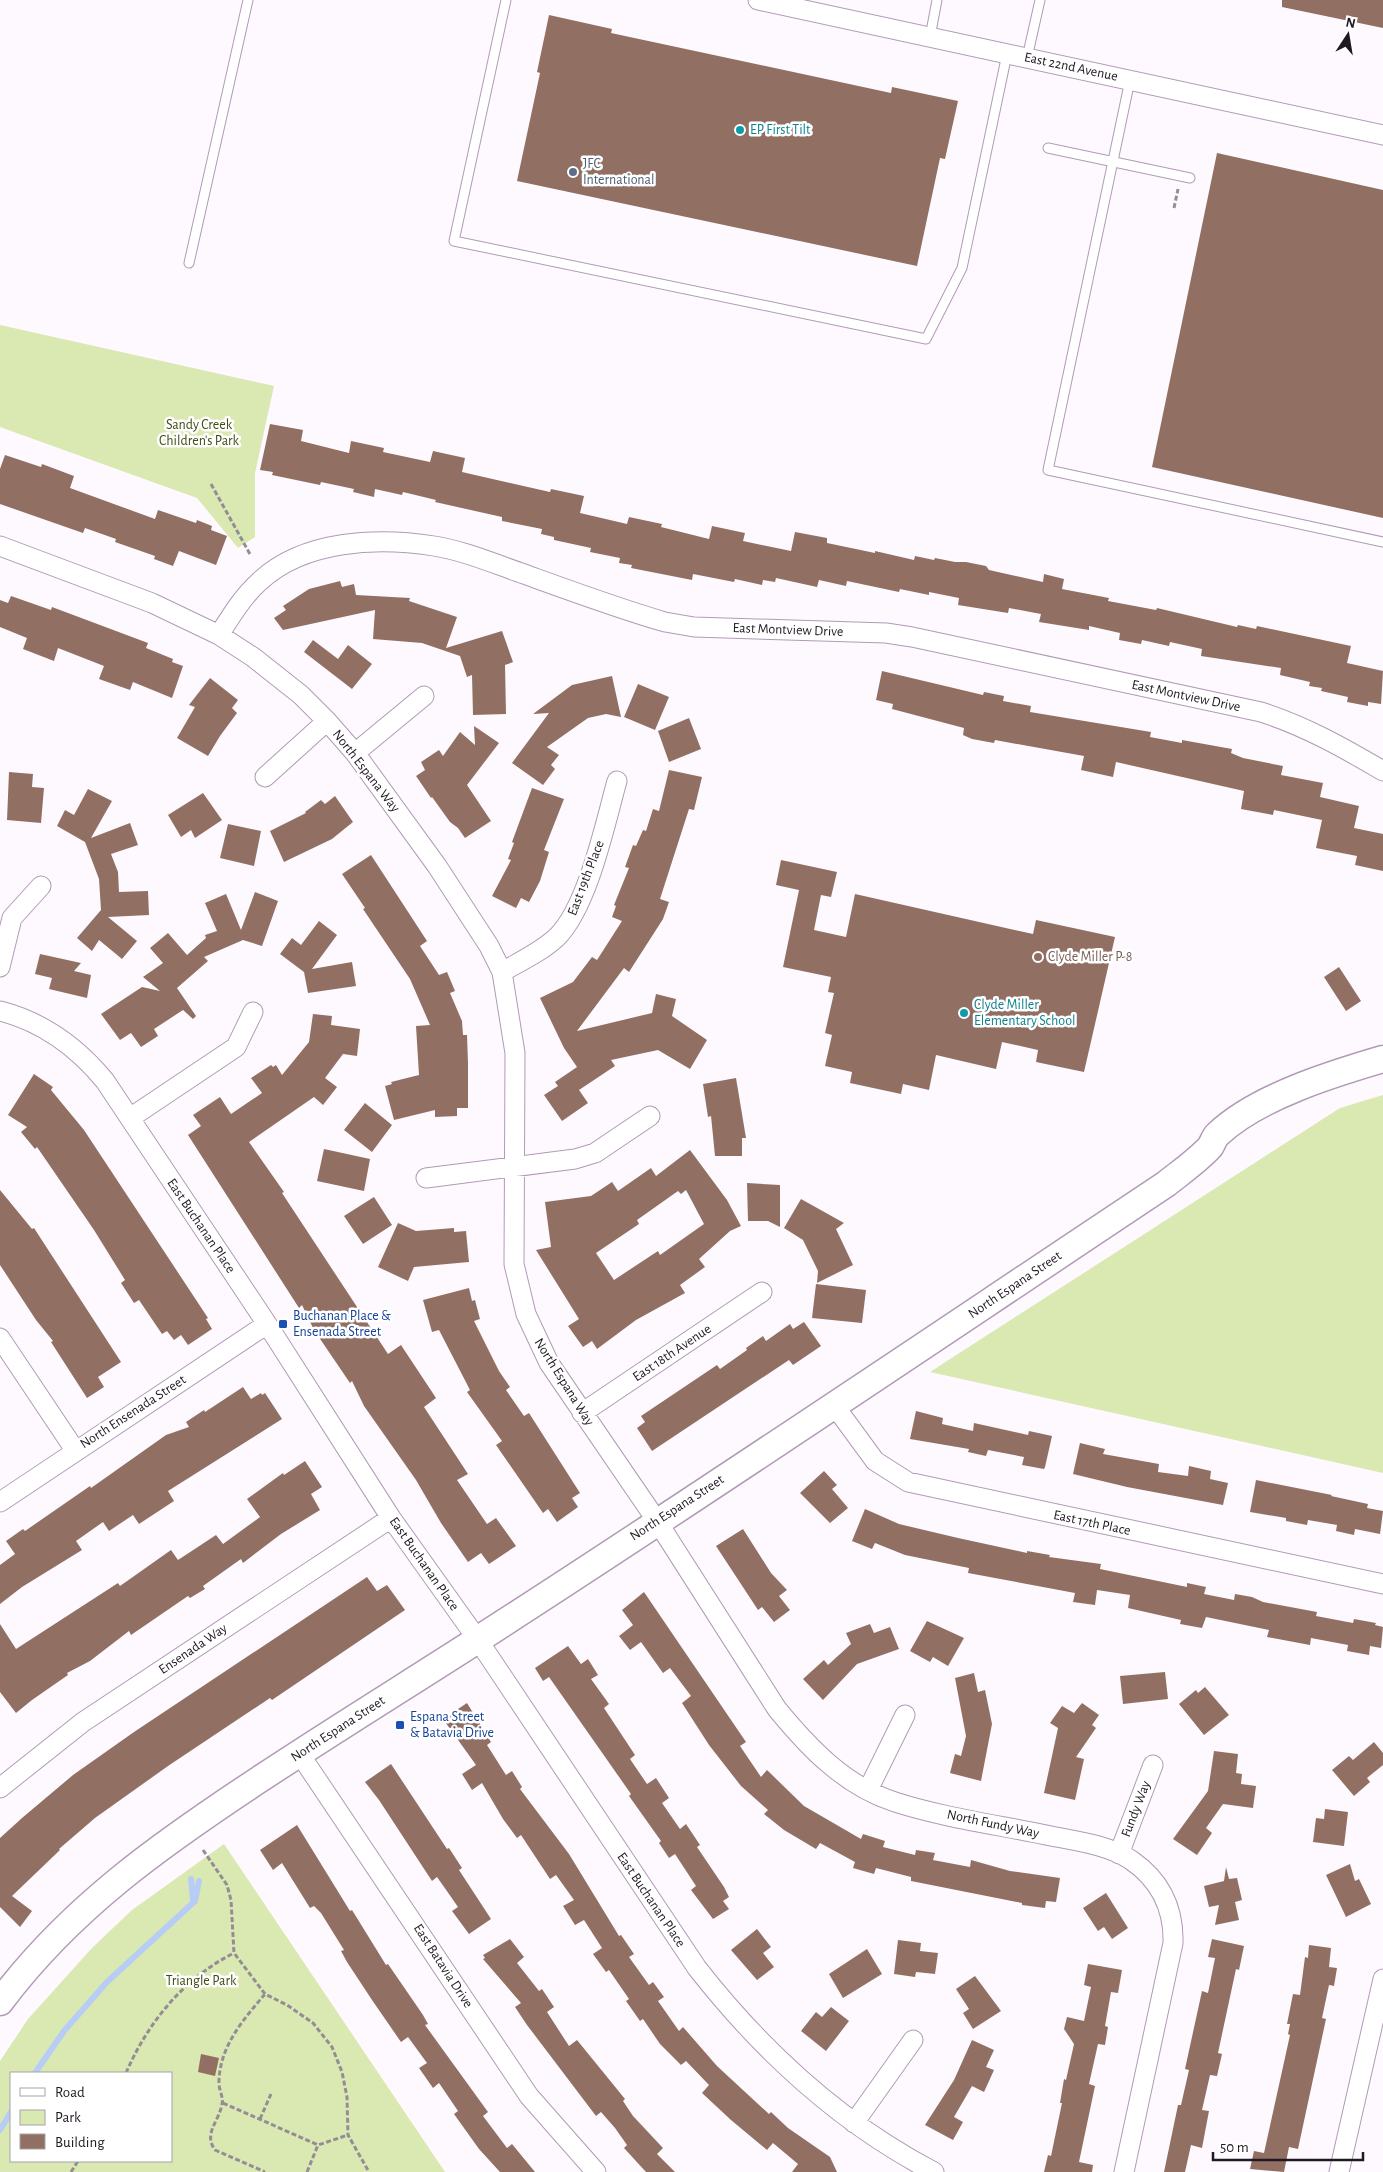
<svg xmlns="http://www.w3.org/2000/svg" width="1383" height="2172" font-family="'Alegreya Sans',sans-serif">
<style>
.green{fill:#dae8b2;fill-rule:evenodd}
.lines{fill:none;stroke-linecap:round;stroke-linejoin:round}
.stream{stroke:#b7cdf6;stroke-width:6}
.building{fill:#917063;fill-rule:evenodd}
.lane-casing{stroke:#b19ab6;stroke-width:11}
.street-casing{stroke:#b19ab6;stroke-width:21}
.secondary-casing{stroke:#b19ab6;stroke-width:29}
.path{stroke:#948d95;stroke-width:3;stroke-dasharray:5 2.5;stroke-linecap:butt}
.lane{stroke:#fff;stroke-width:9}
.street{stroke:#fff;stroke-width:19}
.secondary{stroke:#fff;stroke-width:26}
.culture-dot{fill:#0f9aa8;stroke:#fff;stroke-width:2}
.service-dot{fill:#5c6f8a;stroke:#fff;stroke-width:2}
.education-dot{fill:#8d6e63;stroke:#fff;stroke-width:2}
.transit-dot{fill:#1a4fb4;stroke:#fff;stroke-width:2}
.labels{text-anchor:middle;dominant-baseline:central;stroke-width:5;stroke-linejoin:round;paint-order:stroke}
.street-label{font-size:14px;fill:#201822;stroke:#fff}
.culture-label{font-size:14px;fill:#0d838f;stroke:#fff;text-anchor:start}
.service-label{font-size:14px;fill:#4e5e75;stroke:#fff;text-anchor:start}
.park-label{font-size:14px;fill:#414d14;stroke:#fff}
.education-label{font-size:14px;fill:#785e54;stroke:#fff;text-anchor:start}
.transit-label{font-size:14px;fill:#164399;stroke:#fff;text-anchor:start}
</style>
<rect width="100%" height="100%" fill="#fef9ff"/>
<path class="green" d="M0 325 274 386 255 473V537L238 548 197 498 0 427Z
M1383 1095V1473L930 1372 1340 1108Z
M224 1844 445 2172H0V2061L28 2019 92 1948 132 1910ZM11 2073H171V2161H11Z"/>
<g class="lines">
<path class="stream" d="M191 1879 193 1900
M35 2073 64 2031 107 1982 195 1901 199 1881
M0 2130 11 2112"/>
</g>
<path class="building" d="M1282 0H1383V28L1282 7Z
M549 15 612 29 611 33 891 93 892 87 958 101 945 159 940 158 917 266 517 181 540 73 537 72Z
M1217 153 1383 190V518L1152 467Z
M270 424 303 430 301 441 349 453 351 441 384 448 383 452 430 462 433 451 465 458 462 472 550 492 551 489 584 496 580 513 627 524 629 517 662 524 661 527 709 539 712 526 745 533 743 541 791 551 795 532 827 538V543L875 553V551L914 560 915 556 934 560 935 558 955 562H966L986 566 989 570 1043 582 1044 574 1064 579 1062 589 1109 598 1108 601 1156 610 1157 608 1237 627 1238 625 1256 629 1257 626 1351 646 1347 663 1383 671 1381 704 1368 702V706L1347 702 1348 697 1321 691 1322 688 1309 686 1310 682 1280 675 1281 668 1201 656 1202 649 1170 642 1169 646 1142 640 1141 644 1119 640 1120 633 1089 626V630L1039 622 1041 614 1009 608 1008 613 958 605 959 598 929 592V595L900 589 899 592 847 581 846 586 819 580 817 587 776 578 775 582 763 580 762 585 735 579 734 582 693 574 692 580 631 568 632 565 619 563 620 558 590 552 591 548 554 540V537L541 534 542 529 502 521V517L435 502 436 500 403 492 402 495 375 489 374 497 353 492 354 489 321 482 320 485 272 475 273 472 260 470Z
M5 455 41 467 42 464 74 476 70 488 155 519 158 510 196 523 197 520 212 526 211 530 227 536 216 565 179 551 173 566 154 559 155 556 115 542 116 539 85 528 83 533 0 504V469Z
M340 581 342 587 354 584 356 595 410 598 409 601 457 617 446 648 502 631 513 662 505 665 506 714 473 715 472 675 467 677 460 656 422 643 373 639 375 610 283 630 274 618 286 610 283 606 309 589Z
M11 596 51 610 52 607 148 643 146 648 173 659 172 662 183 666 172 698 133 682 130 690 99 679 104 666 58 648 54 661 23 649 27 638 0 627V600L8 603Z
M313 640 338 659 348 645 372 664 352 689 304 652Z
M882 671 983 695 984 692 1004 696 1003 701 1031 706 1030 712 1151 732 1150 737 1182 743V740L1232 749 1231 753 1243 758 1283 766 1281 775 1323 783 1320 797 1359 806 1354 828 1383 834V871L1355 865 1357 856 1316 848 1322 820 1274 810 1273 815 1241 809 1244 791 1116 762 1113 777 1081 770 1084 756 995 740 994 743 972 739 963 735 964 728 892 709 893 704 876 700Z
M612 676 621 717 606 714 588 718 547 747 559 755 551 765 555 769 543 785 512 763 549 713 533 714 572 685Z
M210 678 238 700 232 708 237 713 220 736 208 756 177 738 195 707 189 705Z
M638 684 669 697 655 730 624 717Z
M689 718 701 749 669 762 658 731Z
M474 726 499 743 467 785 491 821 465 838 458 828 450 822 432 797 431 798 416 776 425 770 421 762 439 750 443 756 460 732 475 745Z
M669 770 702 777 694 810 689 809 660 899 669 902 663 919 629 972 624 968 577 1031 652 1013 656 994 676 999 672 1016 707 1040 690 1069 658 1050 611 1060 615 1066 579 1090 588 1103 562 1121 544 1095 558 1086 555 1082 577 1067 564 1048 540 998 573 982 592 957 597 960 622 921 612 917 616 906 614 905 629 868 625 867 633 845 636 846 643 830 646 831 653 809 659 811Z
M9 772 33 774 32 787 44 788 41 823 7 820Z
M532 788 564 799 544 850 549 852 540 881 529 902 521 898 516 908 492 896 511 860 508 859 514 843 512 842Z
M88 789 112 801 91 838 130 823 138 845 111 854 118 872 119 892 148 891 149 915 108 917 137 941 122 959 99 940 92 951 77 938 101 910 99 879 85 842 57 826 65 810 74 815Z
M203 793 222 820 195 838 191 830 181 837 168 815Z
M335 796 353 822 332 839 284 862 270 831 306 813 305 812 321 800 325 804Z
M228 824 261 831 254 866 220 858Z
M371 855 427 941 420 946 439 975 447 972 455 991 450 993 462 1021 463 1035H467L468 1063V1108H457V1116L435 1117V1110L394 1120 385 1086 392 1084 391 1082 419 1075 416 1026 430 1025 410 979 363 909 365 908 342 874Z
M781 860 837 872 831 897 821 895 814 930 846 937 855 894 1033 934 1036 920 1115 937 1084 1072 1036 1062 1038 1050 1002 1042 996 1069 936 1055 929 1090 903 1084 901 1094 850 1083 852 1072 825 1066 832 1035 825 1033 834 993 828 992 831 977 783 967 799 890 776 885Z
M255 892 278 901 262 946 243 940 204 957 208 961 177 988 196 1016 193 1019 183 1010 154 1029 158 1036 141 1047 131 1033 120 1040 101 1014 142 987 160 991 143 977 163 963 150 948 168 933 187 955 206 938 205 935 217 931 205 903 226 894 241 930Z
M319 921 337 935 312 969 352 962 356 986 308 993 304 972 280 954 292 938 301 945Z
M40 954 81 963 74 971 91 975 87 998 49 989 52 978 35 974Z
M1339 967 1361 1001 1346 1011 1324 977Z
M313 1014 332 1016 331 1025 360 1029 357 1056 343 1054 325 1078 337 1087 323 1105 314 1097 249 1142 284 1192 282 1193 388 1354 401 1345 436 1398 424 1407 468 1474 457 1480 487 1524 496 1518 516 1546 489 1564 481 1553 468 1562 441 1523 416 1480 364 1406 352 1381 350 1383 314 1330 302 1305 299 1308 188 1135 201 1126 193 1115 220 1097 231 1114 262 1093 251 1078 271 1065 273 1067 276 1065 282 1075 309 1042Z
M34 1074 53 1087 51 1090 84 1130 208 1318 206 1319 212 1329 188 1345 181 1335 174 1340 167 1331 162 1334 139 1300 134 1303 121 1283 125 1280 94 1230 37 1147 35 1149 21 1132 27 1127 8 1115Z
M736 1078 746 1138H742V1156H715L711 1116 708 1117 703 1084Z
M365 1103 392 1125 372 1152 344 1130Z
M324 1149 370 1159 364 1191 317 1181Z
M690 1150 727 1200 741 1226 730 1231 699 1259 705 1267 680 1285 685 1293 636 1320 597 1349 592 1341 583 1347 568 1326 579 1319 536 1250 551 1247 545 1202 591 1196 612 1182 618 1191 651 1168 656 1176ZM686 1190 704 1224 660 1255 658 1251 614 1280 596 1253 639 1224 637 1220 678 1191 681 1194Z
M747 1183 780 1185V1227L768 1221H748Z
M0 1190 32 1229 34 1228 121 1362 98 1377 104 1387 87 1398 51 1342 53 1341 36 1320 0 1265Z
M374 1197 392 1225 363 1244 344 1216Z
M801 1199 844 1223 836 1229 853 1265 817 1283 818 1271 803 1240 784 1228Z
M398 1223 416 1231 454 1228V1232L466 1231 469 1262 414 1267 408 1281 378 1267Z
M816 1284 866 1290 862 1323 812 1318Z
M469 1288 472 1301 475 1300 480 1319 474 1321 499 1371 510 1387 506 1390 524 1416 529 1413 580 1493 572 1498 578 1507 557 1522 548 1509 543 1513 496 1445 502 1441 467 1392 470 1390 439 1330 432 1332 423 1300Z
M804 1322 821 1346 793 1365 789 1360 652 1451 637 1428 645 1422 641 1416 717 1365 720 1369 747 1350 746 1348 763 1336 766 1341 790 1324 793 1329Z
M243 1387 251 1399 261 1393 262 1395 265 1393 282 1419 168 1491 174 1501 139 1524 133 1515 109 1531 103 1522 76 1541 82 1550 22 1587 0 1604V1565L15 1554 6 1541 23 1529 25 1531 90 1486 91 1488 166 1435 189 1427 186 1422 204 1410 205 1412Z
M916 1411 943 1418 942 1424 973 1431 974 1423 1028 1435 1029 1431 1052 1436 1045 1467 1044 1469 1022 1465 1024 1457 988 1450 986 1456 968 1452 969 1449 910 1439Z
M1080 1443 1105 1449 1103 1454 1159 1464 1158 1472 1188 1476 1189 1466 1211 1471 1210 1479 1228 1483 1223 1505 1127 1487 1073 1474Z
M305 1461 322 1487 311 1494 320 1510 281 1534 243 1563 241 1559 203 1586 205 1589 190 1598 188 1596 131 1635 129 1631 90 1661 67 1673 68 1675 32 1700 16 1713 0 1692V1624L16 1649 118 1583 120 1586 171 1550 178 1560 216 1535 223 1544 260 1517 247 1499 283 1473 284 1475Z
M824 1471 837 1485 832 1489 848 1508 830 1523 800 1493Z
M1256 1480 1332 1495 1331 1496 1368 1504 1367 1508 1383 1511 1380 1534 1355 1529 1354 1535 1336 1531 1337 1525 1308 1520 1307 1525 1286 1521V1518L1250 1512Z
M865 1509 899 1524 958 1538 1027 1553V1551L1050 1555 1049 1557 1101 1564 1100 1569 1187 1587V1583L1206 1587 1204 1594 1234 1600 1235 1594 1252 1597 1263 1602 1317 1612 1316 1616 1353 1623 1354 1619 1376 1623 1375 1625 1383 1627 1381 1648 1370 1646 1369 1655 1347 1651 1348 1645 1311 1638 1310 1645 1267 1637 1269 1630 1206 1617 1202 1628 1180 1624 1181 1620 1128 1608 1130 1595 1097 1590 1095 1605 1073 1602 1075 1593 968 1573 969 1568 905 1555 875 1543 872 1549 852 1541Z
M743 1529 771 1573 787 1590 779 1596 790 1610 774 1622 762 1607 758 1610 716 1546Z
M367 1577 377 1591 387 1585 405 1610 272 1700 270 1698 168 1766 95 1818 59 1849 60 1850 12 1896 32 1911 20 1927 0 1907V1838L22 1818 73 1775 134 1732Z
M644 1592 746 1742 740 1746 761 1777 767 1770 804 1806 861 1839 863 1834 885 1841 883 1847 915 1855 916 1850 935 1853 933 1860 970 1867 971 1860 1010 1871 1060 1878 1056 1902 1046 1901 1045 1908 1022 1905V1903L911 1881V1877L876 1868 874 1874 853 1868 855 1862 820 1843 816 1849 784 1830 764 1814 768 1810 741 1786 709 1745 682 1703 691 1696 670 1668 663 1673 641 1642 630 1650 619 1636 633 1625 622 1610Z
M927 1621 964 1638 948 1666 933 1657 930 1662 910 1651Z
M870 1624 874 1633 890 1627 899 1649 857 1664 823 1700 803 1679 824 1660 828 1665 851 1644 846 1633Z
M568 1646 581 1664 588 1659 598 1675 591 1679 609 1704 604 1708 635 1755 630 1759 647 1784 656 1778 669 1798 662 1803 680 1829 686 1824 700 1845 697 1847 724 1887 729 1897 723 1901 729 1909 713 1919 691 1890 696 1886 675 1854 669 1858 659 1843 661 1841 629 1796 631 1794 549 1677 543 1681 535 1668Z
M1165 1672 1168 1699 1123 1704 1120 1676Z
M974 1673 978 1692 985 1690 992 1724 981 1781 950 1773 955 1754 961 1756 966 1736 955 1678Z
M1205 1687 1229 1715 1204 1735 1179 1704 1196 1690 1198 1693Z
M467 1703 491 1742 487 1745 506 1775 512 1771 522 1787 520 1789 569 1854 619 1936 621 1935 634 1954 629 1957 649 1985 653 1982 664 1997 658 2001 679 2031 683 2027 717 2066 769 2114 771 2112 788 2128 830 2157 837 2172H792L798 2164 773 2143 767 2150 731 2120 702 2093 709 2085 686 2061 681 2065 660 2044 643 2019 640 2021 626 2001 629 1999 609 1970 606 1972 593 1954 602 1948 584 1920 575 1925 563 1906 574 1900 556 1875 550 1879 521 1835 517 1838 503 1819 482 1783 472 1790 462 1774 476 1765 443 1719Z
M1082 1703 1099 1715 1092 1725 1096 1728 1076 1757 1084 1759 1075 1800 1044 1793 1058 1728 1050 1723 1062 1706 1074 1713Z
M1374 1742 1383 1753V1765L1367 1778 1370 1782 1354 1796 1332 1770 1349 1756 1353 1760Z
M1214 1751 1238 1754 1236 1773 1242 1774 1241 1784 1256 1786 1253 1808 1223 1804 1206 1828 1212 1833 1197 1855 1173 1839 1208 1791Z
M391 1764 447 1849 449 1848 462 1868 459 1870 491 1919 469 1934 452 1911 458 1907 449 1894 437 1877 432 1881 379 1800 365 1782Z
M1325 1809 1348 1812 1344 1846 1313 1842 1316 1818 1324 1819Z
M297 1825 350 1911 352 1910 386 1965 388 1964 423 2015 428 2024 425 2025 488 2112 483 2116 507 2148 512 2144 535 2172H500L479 2149 454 2114 458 2111 439 2083 433 2088 419 2068 427 2063 408 2037 401 2042 372 2000 347 1962 341 1951 344 1950 321 1913 314 1906 310 1908 282 1863 273 1870 260 1850Z
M1350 1864 1355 1881 1359 1879 1371 1904 1346 1917 1326 1875Z
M1226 1867 1229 1879 1237 1878 1242 1900 1235 1902 1239 1920 1215 1925 1219 1905 1209 1907 1204 1886 1224 1881Z
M1106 1893 1128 1928 1112 1939 1104 1927 1098 1931 1083 1908Z
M757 1929 771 1947 763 1953 774 1967 757 1980 731 1950Z
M510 1939 524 1957 517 1963 539 1991 542 1989 554 2007 547 2012 569 2046 577 2040 625 2099 623 2101 633 2116 663 2148 657 2154 675 2172H646L624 2148 627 2145 615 2128 601 2112 596 2116 527 2025 515 2007 521 2003 483 1959 485 1958 483 1955Z
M1212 1939 1244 1946 1239 1970 1236 1969 1218 2053 1222 2054 1217 2076 1210 2075 1202 2110 1209 2111 1202 2148 1191 2145 1185 2172H1164L1178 2105H1181L1189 2070 1185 2069 1202 1991 1208 1993 1215 1958 1208 1957Z
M898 1940 921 1943 920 1951 938 1953 935 1974 916 1972 915 1977 894 1974Z
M1309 1945 1331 1948 1329 1967 1337 1968 1334 1986 1329 1985 1322 2018 1326 2019 1298 2149 1289 2147 1284 2172 1250 2169 1254 2151 1264 2153 1290 2035 1288 2034 1290 2024H1287L1293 1994 1300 1995 1305 1957 1308 1958Z
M867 1949 882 1974 843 1998 829 1974Z
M1088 1964 1122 1970 1118 1993 1111 1992 1105 2026 1108 2027 1105 2045 1098 2044 1089 2084 1095 2086 1079 2162 1093 2165 1092 2172H1044L1048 2155 1051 2156 1062 2103H1060L1064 2079 1066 2080 1074 2044 1064 2029 1067 2017 1084 2021 1091 1987 1084 1985Z
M975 1976 1001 2011 973 2029 963 2013 969 2009 956 1989Z
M831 2007 849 2021 826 2051 801 2031 816 2012 822 2017Z
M972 2040 994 2050 986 2067 994 2070 984 2092 972 2086 954 2117 963 2122 953 2140 925 2125 954 2080Z
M201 2054 219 2058 215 2076 198 2072Z"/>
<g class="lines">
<defs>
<path id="lane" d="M506 0 454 241 926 339 962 268 1007 54
M930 37 937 0
M1027 58 1040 0
M1130 80 1048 470 1383 542
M1048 148 1190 178
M189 263 248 0"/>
<path id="street" d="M758 0 1383 135
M0 546 152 603 219 635 253 657 301 695 327 721 355 753 437 866 489 946 502 972 515 1053 514 1264 526 1314 549 1363 657 1521 777 1709C809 1748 845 1786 895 1802 945 1818 999 1825 1051 1836 1076 1841 1108 1845 1131 1860 1160 1880 1174 1908 1173 1943L1124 2172
M219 635C231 616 243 596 260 581 304 540 377 537 434 546 465 551 495 564 524 574 571 591 617 608 665 622L694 627 886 633 912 637 1261 712C1305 726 1344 748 1383 771
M355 753 424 696
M265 777 327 721
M0 967 12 918 41 886
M502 972C521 961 541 952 557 937 588 906 605 824 617 781
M0 1011C43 1022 77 1047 105 1081L267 1324 391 1518 478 1640 697 1968C762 2051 840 2123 934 2172
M130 1118 236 1047 253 1012
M426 1178 575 1159 595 1153 650 1116
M0 1338 75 1450
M834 1405 875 1461 908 1482 1383 1584
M582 1413 762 1292
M0 1502 267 1324
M299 1753 529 2096 596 2172
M0 1788 83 1722 391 1518
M868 1790 905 1715
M1119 1854 1153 1765
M854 2123 913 2040
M1339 2172 1383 1979"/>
<path id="secondary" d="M0 2002C71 1907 163 1843 260 1779 340 1726 422 1676 502 1624 725 1480 945 1331 1166 1184 1181 1172 1197 1161 1210 1147 1213 1143 1214 1137 1218 1134 1257 1097 1332 1074 1383 1059"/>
</defs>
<use href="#lane" class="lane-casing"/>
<use href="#street" class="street-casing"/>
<use href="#secondary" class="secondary-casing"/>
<path class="path" d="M1174 208 1178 189
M211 484 251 556
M203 1850 227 1885 231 1900 234 1953 265 1994 287 2005 313 2023 332 2047 342 2072 347 2097 348 2135 369 2172
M265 1994C243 2020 220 2046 219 2081 218 2089 224 2097 222 2104 219 2122 203 2133 215 2150L265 2172
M126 2073C148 2022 184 1978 234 1953
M223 2103 318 2145 348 2135
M260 2119 271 2094
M71 2172 78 2161
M307 2172 318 2145"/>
<use href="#lane" class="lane"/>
<use href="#street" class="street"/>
<use href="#secondary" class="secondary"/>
</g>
<g class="culture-dot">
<circle cx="740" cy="130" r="5"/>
<circle cx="964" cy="1013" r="5"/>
</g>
<circle class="service-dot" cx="573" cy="172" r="5"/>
<circle class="education-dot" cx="1038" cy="957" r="5"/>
<g class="transit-dot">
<rect x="278" y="1319" width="10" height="10" rx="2.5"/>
<rect x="395" y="1720" width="10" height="10" rx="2.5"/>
</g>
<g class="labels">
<g class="street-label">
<text transform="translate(1071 67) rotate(12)">East 22nd Avenue</text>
<text transform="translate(788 630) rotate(2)">East Montview Drive</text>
<text transform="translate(1186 696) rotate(12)">East Montview Drive</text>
<text transform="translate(366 771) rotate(52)">North Espana Way</text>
<text transform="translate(586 878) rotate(-69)">East 19th Place</text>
<text transform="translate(201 1226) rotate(56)">East Buchanan Place</text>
<text transform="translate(1015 1285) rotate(-34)">North Espana Street</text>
<text transform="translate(672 1353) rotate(-34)">East 18th Avenue</text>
<text transform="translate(564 1382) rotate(58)">North Espana Way</text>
<text transform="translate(133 1412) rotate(-33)">North Ensenada Street</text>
<text transform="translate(677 1508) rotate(-33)">North Espana Street</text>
<text transform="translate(1092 1523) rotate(12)">East 17th Place</text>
<text transform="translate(424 1564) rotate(55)">East Buchanan Place</text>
<text transform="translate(193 1649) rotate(-34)">Ensenada Way</text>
<text transform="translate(338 1729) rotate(-33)">North Espana Street</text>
<text transform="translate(1136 1809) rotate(-69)">Fundy Way</text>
<text transform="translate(993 1824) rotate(12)">North Fundy Way</text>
<text transform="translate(651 1900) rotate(56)">East Buchanan Place</text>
<text transform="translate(443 1966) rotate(57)">East Batavia Drive</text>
</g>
<g class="culture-label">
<text x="750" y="130">EP First Tilt</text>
<text x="974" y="1005">Clyde Miller<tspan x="974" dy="16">Elementary School</tspan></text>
</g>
<g class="service-label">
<text x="583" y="164">JFC<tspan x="583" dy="16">International</tspan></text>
</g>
<g class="park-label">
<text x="199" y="425">Sandy Creek<tspan x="199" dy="16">Children's Park</tspan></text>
<text x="201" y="1981">Triangle Park</text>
</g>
<g class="education-label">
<text x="1048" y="957">Clyde Miller P-8</text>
</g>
<g class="transit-label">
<text x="293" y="1316">Buchanan Place &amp;<tspan x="293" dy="16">Ensenada Street</tspan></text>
<text x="410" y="1717">Espana Street<tspan x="410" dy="16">&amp; Batavia Drive</tspan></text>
</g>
</g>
<rect x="10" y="2072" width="162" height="90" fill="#ffffff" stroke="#a6a3a7"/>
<rect x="20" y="2088" width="25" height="8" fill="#ffffff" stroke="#a6a3a7"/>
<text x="55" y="2097" font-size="15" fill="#201822">Road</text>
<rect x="20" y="2110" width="25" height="15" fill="#dae8b2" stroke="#a6a3a7"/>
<text x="55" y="2122" font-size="15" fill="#201822">Park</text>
<rect x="20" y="2134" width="25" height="15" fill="#917063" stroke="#a6a3a7"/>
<text x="55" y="2147" font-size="15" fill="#201822">Building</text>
<g transform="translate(1348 35) rotate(12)" stroke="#ffffff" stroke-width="4" paint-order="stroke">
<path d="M0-4L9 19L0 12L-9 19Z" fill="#201822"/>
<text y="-8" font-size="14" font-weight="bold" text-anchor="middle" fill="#201822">N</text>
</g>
<path d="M1213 2152v8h150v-8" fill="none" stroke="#201822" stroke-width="2.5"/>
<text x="1220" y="2152" font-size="15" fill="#201822" stroke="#ffffff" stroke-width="4" paint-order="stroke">50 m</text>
</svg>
